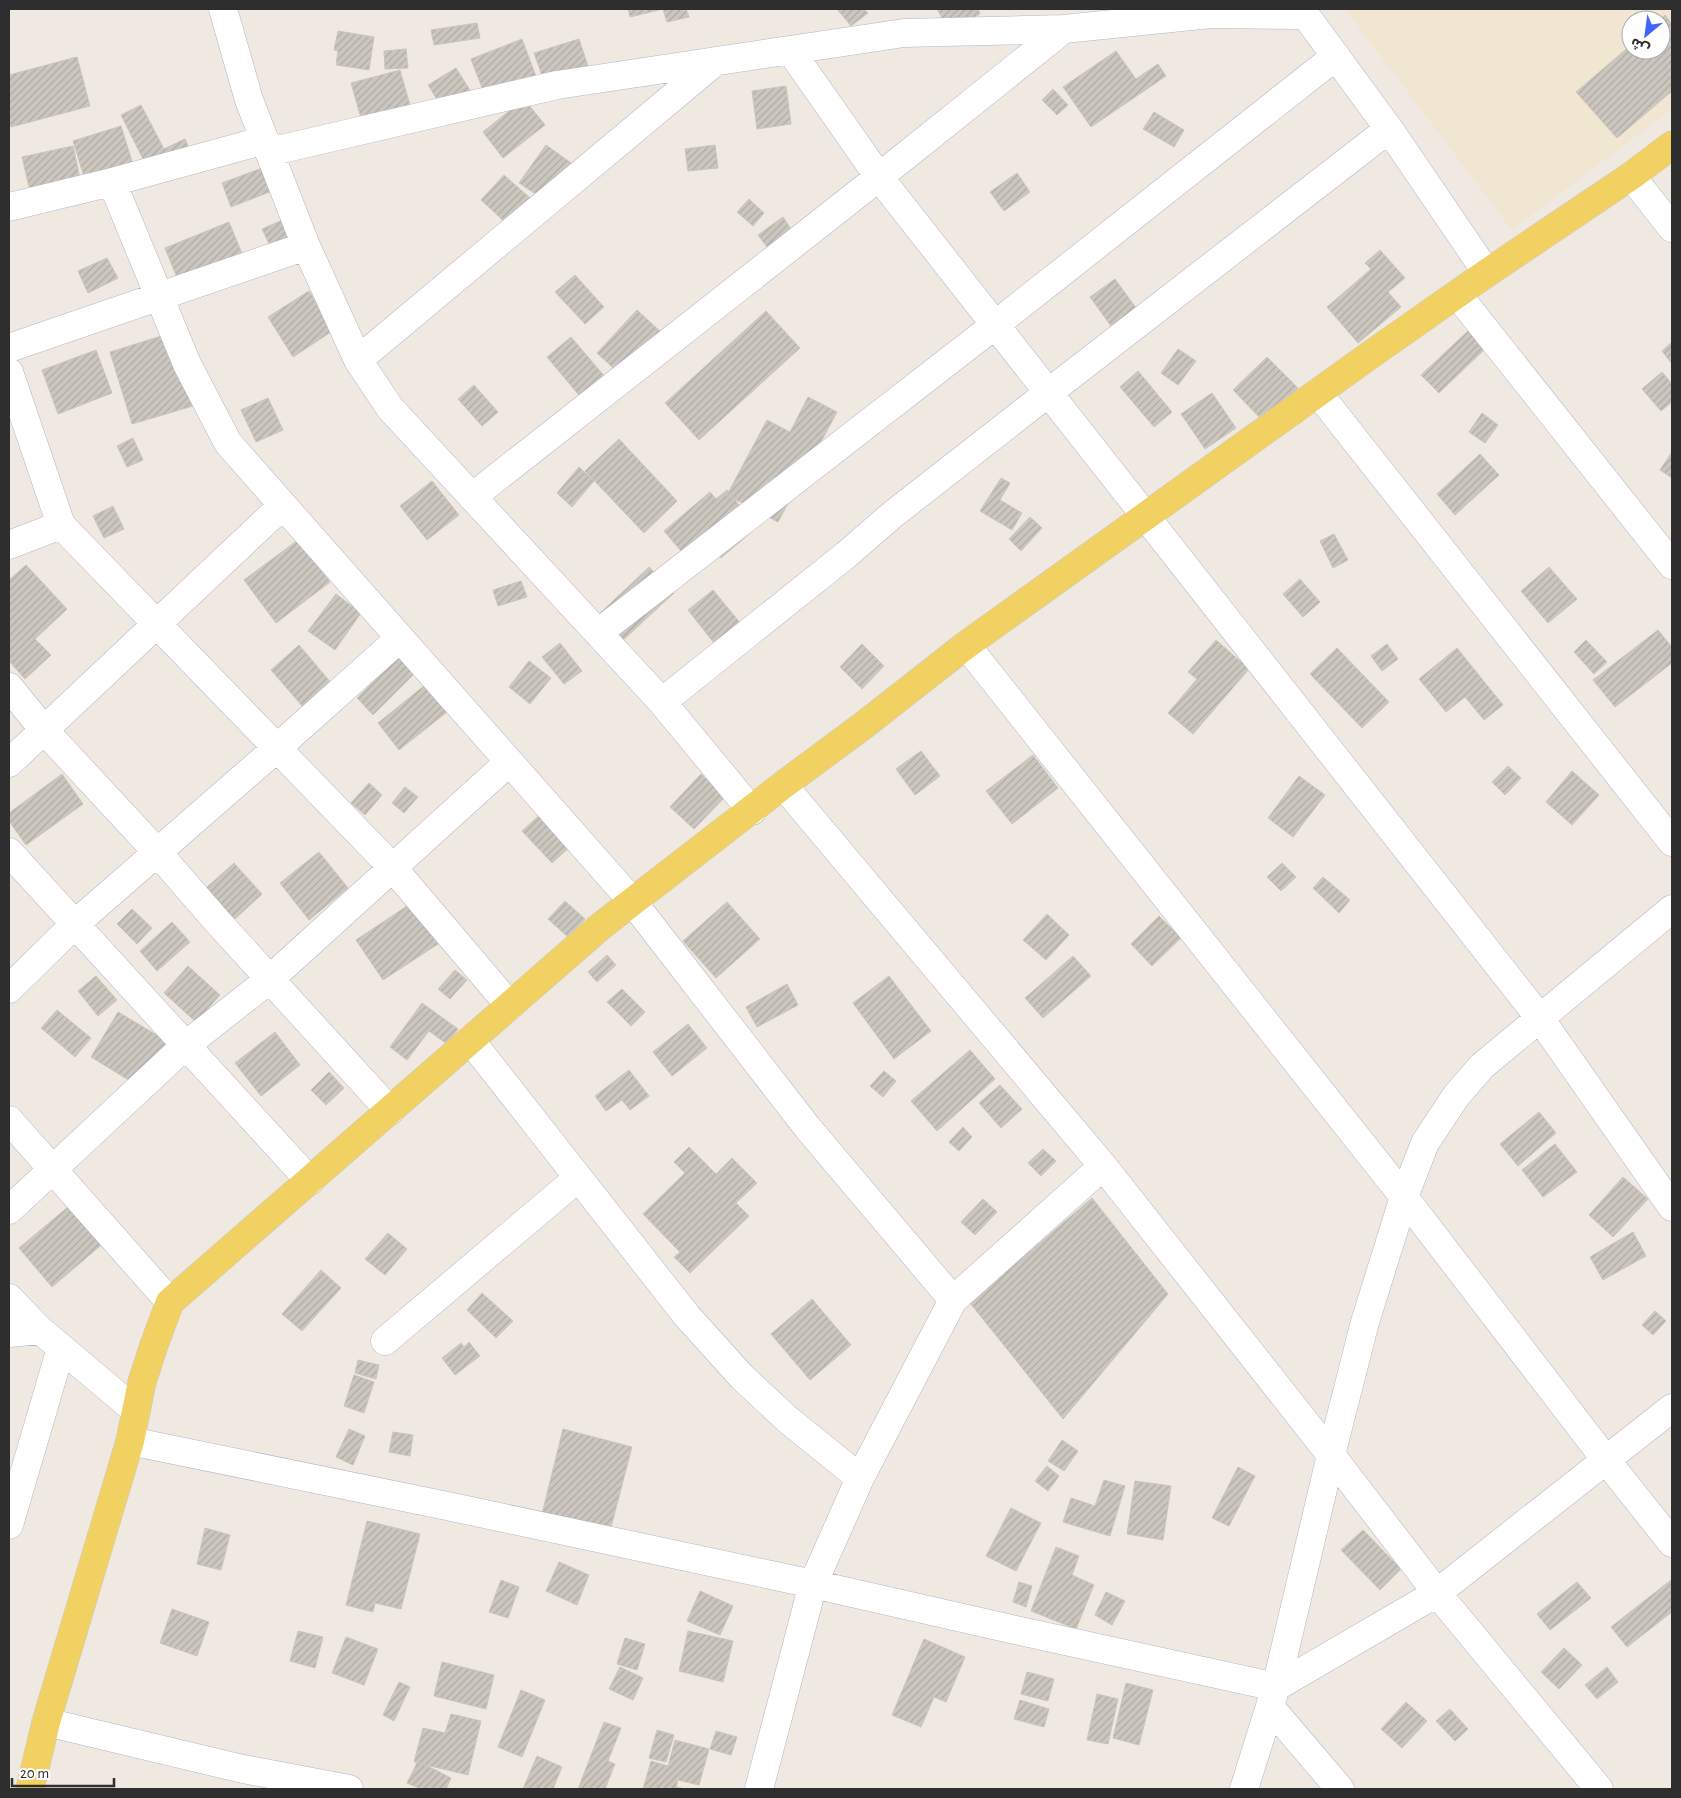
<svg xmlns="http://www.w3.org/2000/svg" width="1681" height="1798" font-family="'Alegreya Sans','Noto Sans Arabic',sans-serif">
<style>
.education{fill:#f0e6d1;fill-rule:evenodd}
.building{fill:url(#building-hatch);stroke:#cbc5ba}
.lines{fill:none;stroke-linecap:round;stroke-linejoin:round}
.minor-casing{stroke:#b4b7c1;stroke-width:29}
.major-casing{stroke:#c9c9c9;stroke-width:29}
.minor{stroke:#fff;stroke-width:28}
.major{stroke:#f2d163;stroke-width:28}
</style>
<defs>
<pattern id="building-hatch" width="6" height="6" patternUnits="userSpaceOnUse" patternTransform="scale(1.25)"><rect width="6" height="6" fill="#cbc7bf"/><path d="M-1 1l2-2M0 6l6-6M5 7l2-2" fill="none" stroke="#afaba4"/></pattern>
</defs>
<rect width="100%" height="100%" fill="#efe9e1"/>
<path class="education" d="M1345 9H1672V109L1512 230ZM1631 20H1661V50H1631Z"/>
<path class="building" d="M628 9H686L689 17 667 22 663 9 630 17Z
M837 9H864L868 13 851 26Z
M937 9H978L980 14 949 30Z
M1665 15 1672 24V91L1617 138 1576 92 1631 45V50H1661L1660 20Z
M477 23 480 38 434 45 431 30Z
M338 31 374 37 369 70 336 65 338 51 334 50Z
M522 39 537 79 486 98 471 59Z
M579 39 591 75 547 90 534 53Z
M406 49 408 68 385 69 384 51Z
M1116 51 1136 79 1158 64 1166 76 1091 127 1063 87Z
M77 57 90 106 11 127 9 120V75Z
M456 68 473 95 445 112 428 85Z
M400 70 412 112 363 125 351 83Z
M786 86 791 124 757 129 752 91Z
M1053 89 1068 105 1057 115 1042 100Z
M524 99 545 125 503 158 483 132Z
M141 105 164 149 185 139 193 157 152 177 121 115Z
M1154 112 1184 130 1174 147 1143 129Z
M121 126 137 177 89 193 73 141Z
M546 145 574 165 548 202 519 183Z
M715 145 718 168 688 171 685 149Z
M73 146 83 193 33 204 22 157Z
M281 161 290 184 231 207 222 183Z
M1017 173 1030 192 1004 211 990 192Z
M504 175 530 198 507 224 481 200Z
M749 199 764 213 753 226 737 212Z
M296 214 307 237 273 252 262 229Z
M783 217 797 238 773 255 758 235Z
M229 222 246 263 182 290 165 248Z
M1380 250 1405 278 1388 292 1401 307 1358 343 1327 307 1371 269 1365 263Z
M107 258 118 278 88 293 78 271Z
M575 275 604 307 585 324 555 292Z
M1115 279 1144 319 1119 337 1090 297Z
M309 291 334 330 293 357 268 317Z
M637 310 663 334 623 377 597 353Z
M766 311 800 348 699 440 665 403Z
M1469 330 1486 348 1439 393 1421 375Z
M171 333 193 406 132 424 110 352Z
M571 337 617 391 593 412 547 357Z
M1672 342V364L1662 351Z
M1178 349 1196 361 1178 385 1161 373Z
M96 350 112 393 58 414 42 370Z
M1267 357 1298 388 1263 421 1233 390Z
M1138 371 1172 412 1154 427 1120 387Z
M1662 372 1672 384V402L1661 411 1642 389Z
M474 385 498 412 482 426 458 399Z
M1212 393 1236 428 1205 449 1181 414Z
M808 397 837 412 778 522 727 495 767 420 790 432Z
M268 398 283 430 256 442 241 410Z
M1482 413 1498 425 1485 443 1469 432Z
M133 438 143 460 127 467 117 446Z
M619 439 677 501 644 533 585 471Z
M1672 452V478L1660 470Z
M1480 454 1499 475 1455 515 1437 494Z
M579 467 594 481 572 507 557 493Z
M1001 478 1010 483 1000 500 1022 513 1012 530 980 511Z
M432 481 459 515 427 540 400 506Z
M727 490 757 527 721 558 713 548 693 565 664 531 710 492 716 499Z
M113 506 124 529 104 538 93 516Z
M1030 517 1042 528 1021 551 1009 539Z
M1334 534 1348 560 1333 568 1320 541Z
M298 540 330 582 276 623 244 580Z
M26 565 67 609 35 639 51 655 25 679 9 661V580Z
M649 567 674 593 619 644 595 618Z
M1549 567 1577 599 1548 623 1521 591Z
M1300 579 1320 602 1303 617 1283 594Z
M521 581 527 597 498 606 493 590Z
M713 590 751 636 725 657 688 610Z
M336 594 361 613 335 650 308 631Z
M1658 630 1672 647V663L1615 707 1593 680Z
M1216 640 1249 669 1193 734 1168 713 1197 679 1188 672Z
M1586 640 1607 662 1594 674 1574 652Z
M560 643 582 671 564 684 542 657Z
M862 644 884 666 862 689 840 667Z
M1387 644 1398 659 1382 671 1371 656Z
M299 645 338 691 310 715 271 670Z
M1337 648 1389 702 1362 728 1310 674Z
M1457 648 1503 705 1484 720 1465 697 1446 712 1419 679Z
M398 657 414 674 373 715 357 698Z
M529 661 551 678 530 704 509 687Z
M425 685 447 712 399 750 378 723Z
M921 751 940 776 915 795 896 769Z
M1033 755 1058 788 1012 824 986 791Z
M1508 766 1521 778 1505 795 1492 782Z
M1572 771 1599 795 1572 825 1546 802Z
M62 774 83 804 26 845 9 821V813Z
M701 774 725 797 694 829 670 807Z
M1299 776 1325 795 1293 837 1268 818Z
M369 783 382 795 365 815 351 803Z
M405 787 418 797 404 813 392 803Z
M542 813 572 845 552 863 522 831Z
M319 852 348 888 309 920 280 883Z
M234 863 262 894 234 920 206 888Z
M1282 863 1296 877 1281 891 1267 877Z
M1323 877 1350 900 1339 913 1313 888Z
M565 901 585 919 568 937 548 919Z
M727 902 760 939 716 978 683 941Z
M410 904 438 944 383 980 356 940Z
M132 909 152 928 137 944 117 924Z
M1047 914 1069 935 1046 960 1023 940Z
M1159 916 1181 938 1152 966 1131 944Z
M172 922 190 942 157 971 140 951Z
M607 955 616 965 597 982 588 972Z
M1073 956 1091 976 1043 1018 1025 998Z
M188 966 220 995 196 1022 164 993Z
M455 970 467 980 450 999 438 989Z
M96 976 117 1000 98 1016 78 991Z
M889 976 931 1031 894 1059 853 1003Z
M787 984 798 1005 757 1027 746 1007Z
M622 989 645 1012 631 1026 607 1002Z
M422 1003 458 1029 447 1044 429 1031 407 1060 390 1047Z
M57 1010 91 1038 75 1057 41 1028Z
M118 1012 172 1044 145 1090 91 1057Z
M688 1024 707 1048 672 1076 653 1052Z
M275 1032 300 1065 261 1096 235 1063Z
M970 1050 995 1079 937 1131 911 1101Z
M629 1070 649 1096 630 1110 622 1100 606 1111 595 1096Z
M884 1071 896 1081 883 1097 870 1086Z
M329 1072 344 1088 326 1105 311 1090Z
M1000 1085 1022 1109 1001 1128 979 1103Z
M1539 1112 1556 1133 1518 1166 1500 1144Z
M963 1127 972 1137 959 1151 949 1142Z
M1555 1144 1577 1172 1543 1197 1522 1170Z
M689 1147 716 1174 732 1158 757 1183 736 1203 749 1216 690 1273 674 1257 680 1252 643 1214 685 1173 674 1162Z
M1043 1149 1056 1161 1041 1176 1028 1163Z
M1623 1177 1648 1199 1613 1237 1589 1215Z
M1092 1198 1168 1294 1063 1419 970 1303Z
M983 1199 997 1212 975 1235 961 1222Z
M74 1202 106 1241 52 1287 19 1248Z
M1633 1232 1646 1256 1603 1280 1590 1257Z
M388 1233 407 1249 385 1275 365 1259Z
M321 1270 341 1288 302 1331 282 1314Z
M482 1293 513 1321 496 1338 467 1310Z
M812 1299 851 1345 810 1380 771 1334Z
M1655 1311 1666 1321 1653 1335 1642 1325Z
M469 1342 480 1356 455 1375 442 1358 461 1343 464 1347Z
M358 1360 379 1365 376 1379 355 1373Z
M354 1375 374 1382 364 1413 344 1406Z
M349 1429 365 1436 353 1465 336 1457Z
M563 1429 632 1447 610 1531 542 1514Z
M393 1432 413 1435 410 1456 389 1452Z
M1062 1440 1078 1451 1064 1471 1048 1461Z
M1047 1466 1059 1476 1048 1491 1035 1481Z
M1238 1467 1255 1476 1229 1526 1212 1518Z
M1104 1480 1125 1486 1110 1536 1063 1522 1071 1498 1095 1506Z
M1135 1481 1171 1486 1163 1540 1127 1534Z
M1011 1508 1041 1523 1016 1571 986 1556Z
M367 1521 420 1534 401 1609 375 1603 373 1612 346 1605Z
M205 1528 230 1535 221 1570 197 1564Z
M1363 1530 1401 1569 1380 1590 1341 1550Z
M1056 1547 1079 1556 1072 1575 1094 1585 1076 1629 1031 1611Z
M559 1562 589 1575 577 1605 546 1591Z
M501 1580 519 1587 508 1618 489 1612Z
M1671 1580 1672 1582V1612L1627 1647 1611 1627Z
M1019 1582 1032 1586 1026 1607 1013 1602Z
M1577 1582 1591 1598 1550 1630 1537 1614Z
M700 1591 733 1606 720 1635 687 1621Z
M1106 1592 1125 1601 1112 1625 1095 1615Z
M172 1609 209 1622 197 1656 160 1643Z
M298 1631 323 1637 315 1668 290 1661Z
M688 1631 733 1641 723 1682 679 1671Z
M346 1637 378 1649 364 1685 332 1673Z
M625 1638 645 1644 637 1670 617 1664Z
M924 1639 965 1657 946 1702 934 1697 921 1727 892 1715Z
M1564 1648 1582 1665 1559 1689 1541 1672Z
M442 1662 494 1675 486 1709 434 1696Z
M620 1667 643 1678 633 1700 609 1689Z
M1607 1667 1618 1682 1597 1699 1585 1685Z
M1027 1672 1054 1679 1048 1701 1021 1694Z
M399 1682 410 1687 394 1721 383 1715Z
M1126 1683 1153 1690 1139 1745 1113 1738Z
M521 1690 545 1700 522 1757 498 1747Z
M1097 1694 1118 1699 1108 1744 1087 1740Z
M1020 1700 1049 1709 1044 1727 1014 1719Z
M1406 1702 1427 1721 1402 1748 1381 1729Z
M1450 1709 1468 1729 1455 1741 1436 1721Z
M451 1714 481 1721 468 1775 414 1762 423 1728 445 1733Z
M604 1722 621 1728 608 1761 615 1764 605 1789H578Z
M657 1730 674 1735 666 1762 649 1758Z
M716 1731 737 1737 731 1755 710 1749Z
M675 1740 709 1749 699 1785 678 1780 676 1787 686 1789H643L651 1761 668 1766Z
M537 1756 562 1767 553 1789H523Z
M418 1761 451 1778 446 1789H421L407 1783Z"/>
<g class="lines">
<defs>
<path id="minor" d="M223 9 249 100 306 246 358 360 390 408 662 702 752 811
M1301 9 1389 129 1487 273
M790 50 879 177 1539 1017 1672 1207
M269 152 557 85 904 33 1064 29
M1631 176 1672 228
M112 182 187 364 228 443 632 901 807 1127 953 1300
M9 207 112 182 265 140
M1457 294 1672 565
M9 348 306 246
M358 360 716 61
M9 372 61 525 393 868 510 1006
M1318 393 1672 842
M472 497 879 177 1064 29 1211 14 1305 15
M9 545 61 525
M598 633 995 325 1336 56
M966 645 1404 1197 1606 1460 1672 1543
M9 687 44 730 158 853 216 920 390 1111
M662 702 846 555 892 515 1048 393 1389 129
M9 763 282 506
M783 785 1103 1166 1331 1455 1437 1593 1599 1789
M9 852 310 1181
M9 989 75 924 277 748 400 638
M471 1041 687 1316 742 1377 787 1419 860 1478
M9 1120 170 1302
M9 1210 186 1045 270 979 509 762
M9 1298 40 1330 136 1411
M9 1333 40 1330
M385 1341 578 1178
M130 1441 452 1507 813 1584 1011 1629 1276 1687 1437 1593 1672 1408
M9 1525 61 1348
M1271 1708 1340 1789
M46 1722 243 1769 349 1789
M759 1789 813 1584 860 1478 953 1300 1103 1166
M1244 1789 1276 1687 1331 1455 1365 1322 1404 1197 1425 1143 1456 1096 1482 1066 1672 909"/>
<path id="major" d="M30 1789 46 1722 130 1441 142 1382 154 1345 170 1302 601 926 783 785 864 725 966 645 1373 353 1487 273 1631 176 1672 145"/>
</defs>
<use href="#minor" class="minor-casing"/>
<use href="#major" class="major-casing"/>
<use href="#minor" class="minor"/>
<use href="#major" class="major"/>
</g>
<rect width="1681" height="1798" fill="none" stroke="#2e2e2e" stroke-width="20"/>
<g transform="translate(1646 35) rotate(209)"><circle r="24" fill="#ffffff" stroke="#ababab"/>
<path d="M0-4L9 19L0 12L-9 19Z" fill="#4264fb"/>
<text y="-8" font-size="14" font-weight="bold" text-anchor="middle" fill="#2e2e2e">ش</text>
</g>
<path d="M12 1778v8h102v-8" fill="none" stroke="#2e2e2e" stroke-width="2.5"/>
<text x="20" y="1778" font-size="15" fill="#2e2e2e" stroke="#ffffff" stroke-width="4" paint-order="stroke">20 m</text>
</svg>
